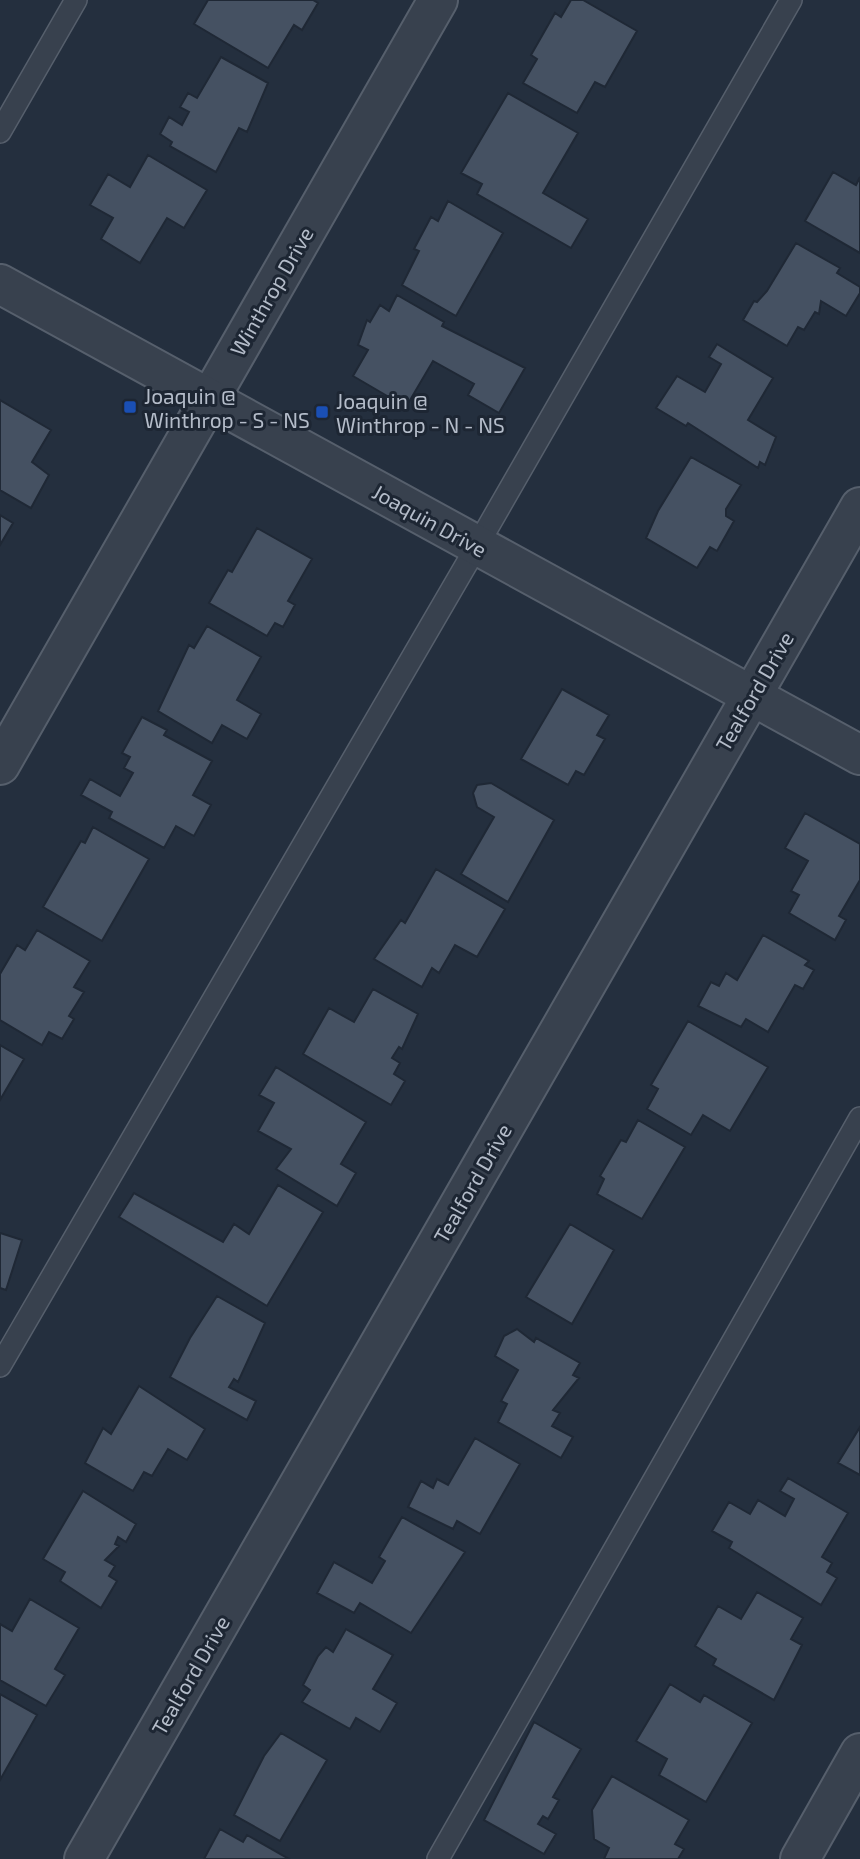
<svg xmlns="http://www.w3.org/2000/svg" width="860" height="1859" font-family="'Exo 2',sans-serif">
<style>
.building{fill:#455162;stroke:#1f2835;stroke-width:2}
.lines{fill:none;stroke-linecap:round;stroke-linejoin:round}
.service-casing{stroke:#565f6c;stroke-width:24}
.minor-casing{stroke:#565f6c;stroke-width:42}
.tertiary-casing{stroke:#565f6c;stroke-width:42}
.service{stroke:#38414e;stroke-width:21}
.minor{stroke:#38414e;stroke-width:38}
.tertiary{stroke:#38414e;stroke-width:38}
.transit-dot{fill:#1a4fb4;stroke:#1d2633;stroke-width:2.5}
.labels{text-anchor:middle;dominant-baseline:central;stroke-width:6;stroke-linejoin:round;paint-order:stroke}
.street-label{font-size:21px;fill:#b4bcc9;stroke:#1d2633}
.poi-label{font-size:21px;fill:#b4bcc9;stroke:#1d2633;text-anchor:start}
</style>
<rect width="100%" height="100%" fill="#242f3e"/>
<path class="building" d="M208 0H313L318 3 302 30 294 25 268 68 194 24Z
M571 0H583L637 31 605 87 595 82 577 113 523 83 537 59 531 55 555 13 561 17Z
M221 57 268 83 247 132 239 128 216 172 170 146 172 142 160 134 169 117 182 125 189 112 180 107 188 93 197 98Z
M508 93 578 133 543 193 588 219 571 248 477 194 482 184 461 173Z
M148 155 207 190 184 228 167 218 140 263 101 239 113 218 90 205 108 174 130 187Z
M833 172 856 185 860 177V253L805 221Z
M448 201 503 233 456 316 402 285 419 251 414 249 431 217 438 221Z
M796 243 840 268 837 273 860 287V293L846 316 821 301 819 314 815 312 804 330 798 327 787 346 743 320 754 301 757 302 767 291Z
M397 295 444 322 442 326 525 368 499 413 468 395 474 384 433 361 406 407 353 376 368 350 358 345 367 320 370 322 380 305 389 311Z
M717 344 773 378 748 420 776 437 765 465 760 462 758 468 688 423 686 426 656 408 677 376 705 392 721 364 709 357Z
M0 400 51 430 32 462 49 475 31 508 0 490Z
M691 457 741 485 726 509V516L734 521 717 551 710 547 697 568 646 538 658 511Z
M0 515 13 523 0 545Z
M257 528 312 559 288 601 295 605 283 627 275 623 267 636 209 603 228 570 232 572Z
M207 626 261 657 237 700 261 714 247 739 222 725 212 743 158 711 189 645 194 648Z
M562 689 609 715 597 735 605 739 584 775 576 771 568 785 521 759Z
M142 717 167 730 164 735 212 761 193 795 211 805 194 836 176 826 164 848 109 818 112 812 81 795 90 779 120 796 133 773 124 768 130 757 122 753Z
M491 783 554 820 508 902 461 874 494 817 477 807 473 793 477 785Z
M805 813 860 844V880L839 916 846 920 835 940 789 913 799 895 791 891 808 861 785 848Z
M93 827 149 859 102 941 43 907 81 841 85 843Z
M436 869 505 909 477 957 455 945 439 973 432 968 422 987 374 959 401 920 405 923Z
M37 930 90 961 74 987 84 992 69 1016 74 1019 62 1039 49 1032 42 1045 0 1020V974L17 945 25 950Z
M763 935 809 961 805 965 814 970 803 989 795 985 768 1032 746 1019 741 1027 698 1006 711 982 719 986 726 973 737 980Z
M373 989 418 1014 402 1049 399 1047 392 1058 400 1063 394 1074 405 1081 391 1105 303 1054 329 1008 354 1022Z
M688 1021 768 1067 730 1131 703 1115 691 1135 647 1109 658 1089 651 1085Z
M0 1045 24 1059 0 1100Z
M276 1067 366 1122 341 1164 356 1173 337 1206 276 1169 291 1149 258 1131 274 1103 259 1095Z
M638 1120 685 1147 642 1219 597 1194 604 1179 600 1176 621 1140 626 1142Z
M278 1185 323 1212 267 1306 119 1217 134 1193 223 1242 234 1224 249 1234Z
M570 1224 614 1250 572 1324 526 1297Z
M0 1233 22 1240 6 1290 0 1288Z
M217 1296 265 1323 238 1382 234 1379 229 1387 256 1401 247 1420 170 1377 190 1338Z
M517 1329 534 1342 536 1338 580 1363 573 1375 579 1378 553 1410 560 1413 552 1426 573 1437 561 1458 498 1422 507 1404 501 1401 518 1370 495 1356 504 1336Z
M139 1386 205 1429 187 1460 168 1449 152 1476 144 1472 133 1491 85 1463 103 1428 111 1434Z
M860 1427V1475L838 1463Z
M475 1438 520 1464 480 1534 457 1521 453 1529 408 1507 421 1481 433 1488 437 1479 448 1485Z
M788 1478 848 1513 822 1557 832 1563 827 1572 837 1578 821 1605 729 1548 732 1542 712 1531 729 1502 750 1514 758 1500 785 1516 794 1499 780 1491Z
M83 1491 136 1524 126 1542 118 1537 115 1544 119 1546 105 1560 115 1566 109 1576 117 1581 101 1608 60 1581 65 1572 43 1559Z
M402 1517 465 1552 411 1633 360 1603 354 1613 317 1593 334 1562 372 1583 385 1561 379 1557Z
M757 1592 803 1618 791 1639 802 1645 774 1700 713 1665 716 1659 695 1646 718 1606 741 1619Z
M30 1599 79 1628 55 1669 65 1675 46 1706 0 1680V1624L12 1631Z
M346 1629 393 1655 373 1689 397 1703 380 1732 356 1718 350 1729 302 1702 310 1690 303 1685 318 1656 326 1647 333 1652Z
M670 1684 700 1702 704 1695 752 1723 706 1802 659 1775 667 1759 636 1741Z
M0 1694 37 1715 0 1780Z
M534 1722 581 1749 553 1797 559 1800 548 1819 543 1816 538 1824 556 1834 544 1854 484 1820Z
M281 1733 327 1760 280 1841 234 1815 264 1756Z
M612 1776 689 1820 675 1844 684 1849 678 1859H604L609 1848 594 1839 592 1810Z
M220 1829 243 1842 247 1835 289 1859H204Z"/>
<g class="lines">
<defs>
<path id="service" d="M0 132 76 0
M0 1366 477 546 791 0
M438 1859 860 1118"/>
<path id="minor" d="M0 765 438 0
M84 1859 860 507
M800 1859 860 1753"/>
<path id="tertiary" d="M0 284 860 755"/>
</defs>
<use href="#service" class="service-casing"/>
<use href="#minor" class="minor-casing"/>
<use href="#tertiary" class="tertiary-casing"/>
<use href="#service" class="service"/>
<use href="#minor" class="minor"/>
<use href="#tertiary" class="tertiary"/>
</g>
<g class="transit-dot">
<rect x="123" y="400" width="14" height="14" rx="3.5"/>
<rect x="315" y="405" width="14" height="14" rx="3.5"/>
</g>
<g class="labels">
<g class="street-label">
<text transform="translate(271 291) rotate(-60)">Winthrop Drive</text>
<text transform="translate(430 520) rotate(29)">Joaquin Drive</text>
<text transform="translate(754 691) rotate(-60)">Tealford Drive</text>
<text transform="translate(472 1183) rotate(-60)">Tealford Drive</text>
<text transform="translate(190 1675) rotate(-60)">Tealford Drive</text>
</g>
<g class="poi-label">
<text x="144" y="395">Joaquin @<tspan x="144" dy="24">Winthrop - S - NS</tspan></text>
<text x="336" y="400">Joaquin @<tspan x="336" dy="24">Winthrop - N - NS</tspan></text>
</g>
</g>
</svg>
